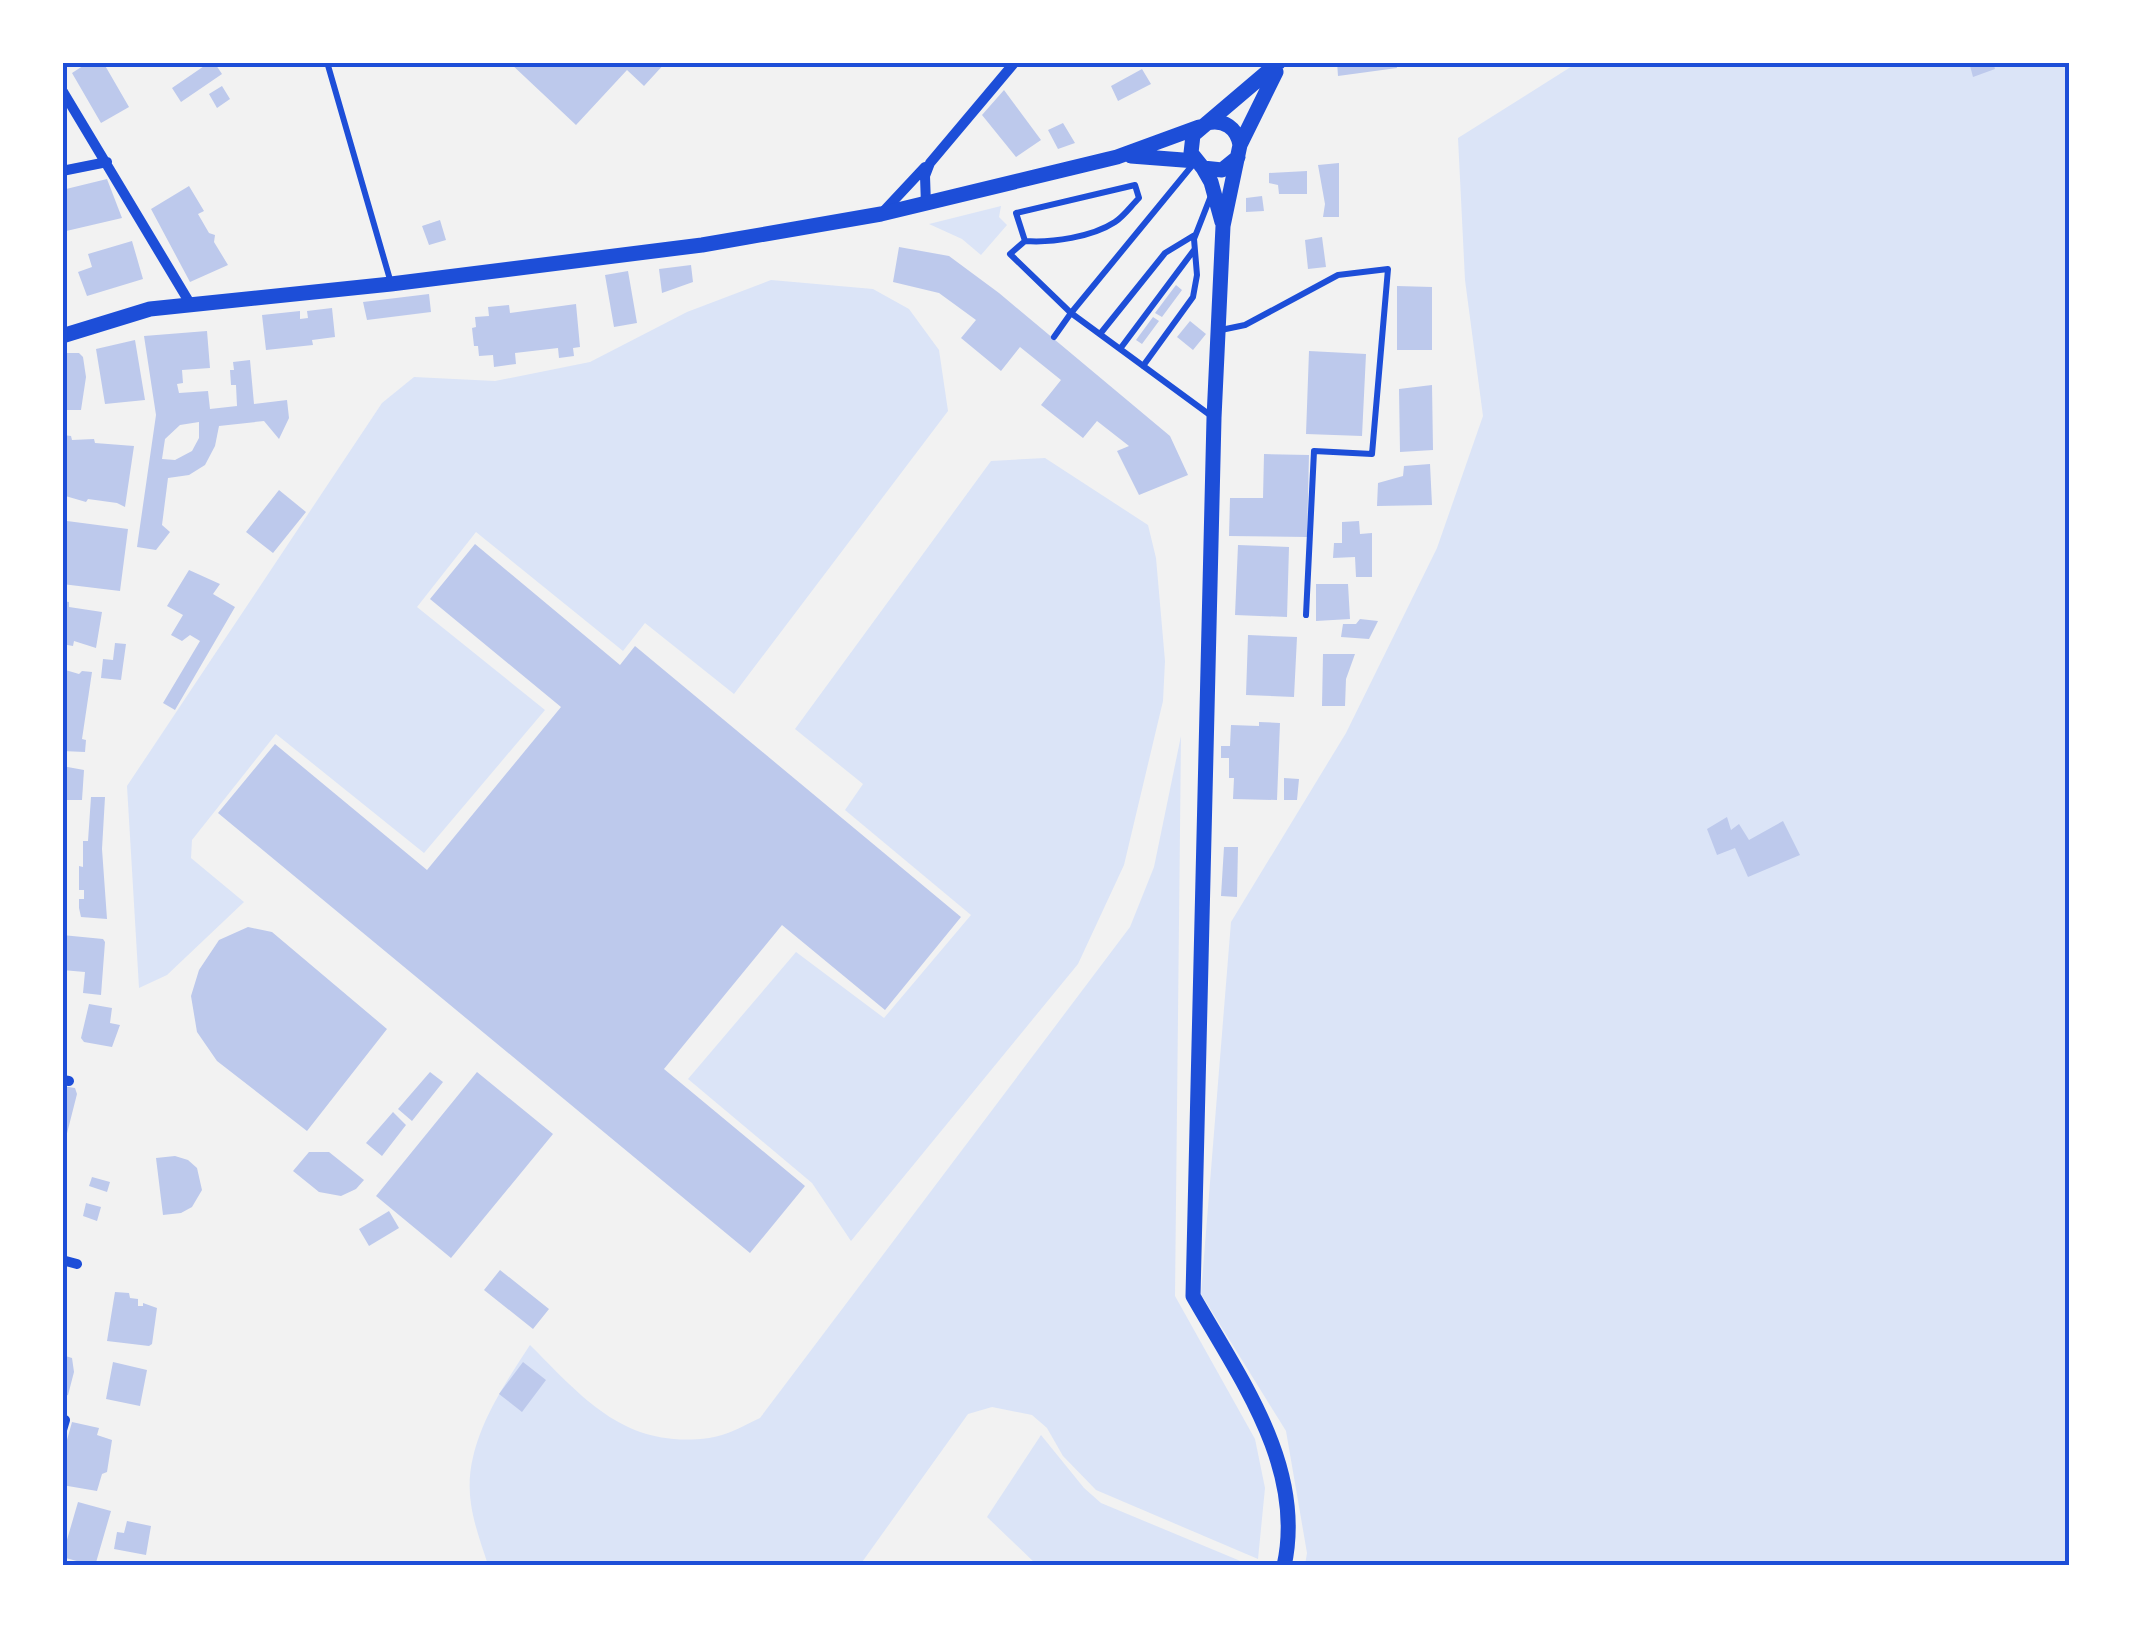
<svg xmlns="http://www.w3.org/2000/svg" width="2132" height="1628" font-family="'Work Sans',sans-serif">
<style>
.green{fill:#dbe4f7}
.building{fill:#bdc9ec;fill-rule:evenodd}
.lines{fill:none;stroke-linecap:round;stroke-linejoin:round}
.service{stroke:#1d4ed8;stroke-width:6}
.minor{stroke:#1d4ed8;stroke-width:10}
.tertiary{stroke:#1d4ed8;stroke-width:15}
.neatline{fill:none;stroke:#1d4ed8;stroke-width:4}
</style>
<rect width="100%" height="100%" fill="#f2f2f2"/>
<path class="green" d="M1577 63H2069V1565H1305L1307 1553 1286 1431 1201 1294 1231 922 1346 733 1437 548 1483 416 1465 280 1458 138Z
M1001 206 999 217 1007 225 981 255 962 239 929 224Z
M771 280 873 289 909 309 939 350 948 411 734 694 645 623 623 651 476 532 417 607 545 710 424 853 276 734 192 840 191 858 244 902 167 975 139 988 127 786 382 403 414 377 495 381 590 362 687 312Z
M1045 458 1148 525 1156 558 1165 661 1163 701 1124 865 1078 964 851 1241 812 1183 688 1079 796 952 884 1018 971 915 845 810 863 784 795 729 991 461Z
M1181 736 1175 1296 1255 1439 1265 1488 1258 1559 1096 1490 1063 1456 1047 1428 1032 1415 992 1407 968 1414 860 1565H488C482 1546 474 1525 471 1504 462 1446 500 1391 530 1345 584 1399 625 1449 709 1438 726 1436 745 1425 760 1418L1130 927 1154 867Z
M1041 1435 1084 1488 1101 1503 1250 1565H1037L987 1517Z"/>
<path class="building" d="M89 62H103L129 107 101 123 72 73Z
M210 62H214L222 74 181 102 172 88Z
M509 62H666L644 86 627 70 576 125Z
M1337 62H1396L1397 68 1338 76Z
M1969 62H1993L1995 69 1973 77Z
M1142 69 1151 84 1118 101 1111 86Z
M222 86 230 99 217 108 209 94Z
M1004 90 1041 140 1016 157 982 115Z
M1063 123 1075 143 1058 149 1048 130Z
M1339 163V217H1323L1325 204 1318 165Z
M1307 171V194H1279L1278 185 1269 183V173Z
M107 179 122 218 62 232V190Z
M189 186 204 211 198 214 209 233 215 235 214 242 228 265 190 282 151 209Z
M1262 196 1264 211 1246 212V198Z
M440 220 446 240 429 245 422 226Z
M1322 237 1326 267 1308 269 1305 240Z
M132 241 143 279 87 296 78 272 92 267 88 254Z
M899 247 949 256 999 293 1170 436 1188 475 1139 495 1117 451 1129 446 1097 421 1083 438 1041 405 1061 380 1020 347 1001 371 961 338 976 320 939 293 893 282Z
M691 265 693 282 662 293 659 269Z
M628 271 637 323 614 327 605 275Z
M1176 285 1182 290 1162 317 1155 313Z
M1397 286 1432 287V350H1397Z
M429 294 431 312 367 320 363 302Z
M576 304 580 347 573 348 574 356 559 358 558 348 515 353 516 364 494 367 493 355 479 356 478 346H474L472 328 476 327 475 317 489 316 488 307 509 305 510 313Z
M332 308 335 337 312 340 313 345 266 350 262 315 300 311V319L308 318 307 311Z
M1153 317 1159 321 1142 344 1136 340Z
M1190 321 1206 334 1193 350 1177 337Z
M207 331 210 368 182 370 183 383 177 384 179 393 208 391 210 409 237 406 236 385H231L230 370H234L233 362 250 360 254 404 287 400 289 418 279 439 264 421 219 426 215 446 205 465 189 475 168 478 162 525 170 532 156 550 137 547 156 415 144 336ZM199 422V438L192 451 175 460 162 459 165 439 180 425Z
M135 340 145 400 105 404 96 349Z
M1309 351 1366 354 1362 436 1306 434Z
M62 353H79L83 357 86 377 81 410H62Z
M1432 385 1433 450 1400 452 1399 389Z
M63 435 71 436 72 440 94 439 95 443 134 446 125 507 117 503 88 499 86 502 62 495Z
M1264 454 1309 455 1307 537 1229 536 1230 498H1263Z
M1430 464 1432 505 1377 506 1378 483 1403 476 1404 466Z
M279 490 306 512 273 553 246 532Z
M67 521 128 529 120 591 62 584Z
M1359 521 1360 534 1372 533V577H1356L1355 557 1333 558 1334 543H1342V522Z
M475 544 620 665 635 646 961 917 885 1010 782 925 664 1069 805 1186 750 1253 218 813 275 744 427 870 561 707 430 599Z
M1238 545 1289 547 1287 617 1235 615Z
M189 570 220 584 213 594 235 607 175 710 163 703 200 641 190 635 182 641 171 635 183 615 167 606Z
M1316 584H1348L1350 619 1316 621Z
M62 601 69 602V607L102 612 96 648 74 641 73 646 62 644Z
M1360 619 1378 621 1369 639 1341 637 1343 624H1356Z
M1248 635 1297 637 1294 697 1246 695Z
M115 643 126 644 121 680 101 678 103 659 113 660Z
M1323 654H1355L1346 679 1345 706H1322Z
M62 669 79 674 82 671 92 672 82 739 86 740 85 752 62 751Z
M1259 722 1280 723 1277 800 1233 799 1234 778H1229V758H1221V746H1230L1231 725 1259 726Z
M62 766 84 770 82 800H62Z
M1284 778 1299 779 1297 800H1284Z
M91 797H105L102 849 107 919 81 917 79 908V899H84V890H79V866L83 867V841H88Z
M1727 817 1731 830 1739 824 1749 840 1783 821 1800 855 1748 877 1735 848 1717 855 1707 829Z
M1224 847H1238L1237 897 1221 896Z
M248 927 272 932 387 1029 307 1131 217 1061 197 1032 191 996 199 970 219 940Z
M62 935 103 939 105 942 101 995 83 993 85 972 62 970Z
M89 1004 112 1008 110 1023 120 1025 112 1047 84 1042 81 1038Z
M430 1072 443 1082 412 1121 398 1109Z
M477 1072 553 1134 451 1258 376 1196Z
M62 1086 75 1088 77 1094 62 1153Z
M393 1112 406 1125 382 1156 366 1143Z
M309 1152H329L364 1180 356 1189 341 1196 319 1192 293 1171Z
M175 1156 188 1160 197 1168 202 1190 192 1207 181 1213 163 1215 156 1158Z
M92 1177 110 1182 107 1192 89 1186Z
M86 1203 101 1207 97 1221 83 1216Z
M389 1211 399 1228 369 1246 359 1229Z
M500 1270 549 1309 533 1329 484 1290Z
M115 1292 129 1293 130 1298 138 1299V1306H143V1303L157 1308 152 1344 149 1346 107 1341Z
M62 1355 72 1358 74 1372 68 1395 62 1397Z
M113 1362 147 1370 140 1406 106 1399Z
M523 1362 546 1380 522 1412 499 1394Z
M72 1422 99 1428 97 1435 112 1440 107 1472 102 1474 97 1491 62 1485V1458Z
M78 1502 111 1511 95 1566 62 1557Z
M127 1521 151 1526 146 1555 114 1549 117 1532 124 1533Z"/>
<g class="lines">
<path class="service" d="M327 62 391 283
M1195 162 1071 313 1210 415
M1025 241 1016 213 1135 185 1139 198C1131 206 1124 216 1115 222 1092 237 1052 243 1025 241L1010 254 1071 313 1054 337
M1221 330 1245 325 1338 275 1388 269 1372 454 1314 451 1306 615
M1100 334 1165 253 1193 236
M1120 349 1194 250
M1143 366 1193 297 1197 275 1194 239 1212 193"/>
<path class="minor" d="M62 90 191 305
M62 171 107 162
M926 205 925 176 930 163 1015 62
M882 213 925 167
M62 1080 69 1081
M62 1260 77 1264
M62 1419 65 1420 62 1430
M62 1565 65 1566"/>
<path class="tertiary" d="M1207 123C1224 119 1237 128 1240 145L1223 226 1214 418 1193 1296C1239 1377 1306 1467 1284 1566
M1240 145 1276 72
M1131 156 1196 161
M1238 157 1222 170 1203 168 1191 153 1193 135 1279 62
M1203 168 1211 182 1222 222
M62 336 150 309 391 284 702 245 881 214 1117 157 1199 127"/>
</g>
<rect width="2132" height="1628" fill="none" stroke="#ffffff" stroke-width="130"/>
<rect x="65" y="65" width="2002" height="1498" class="neatline"/>
</svg>
